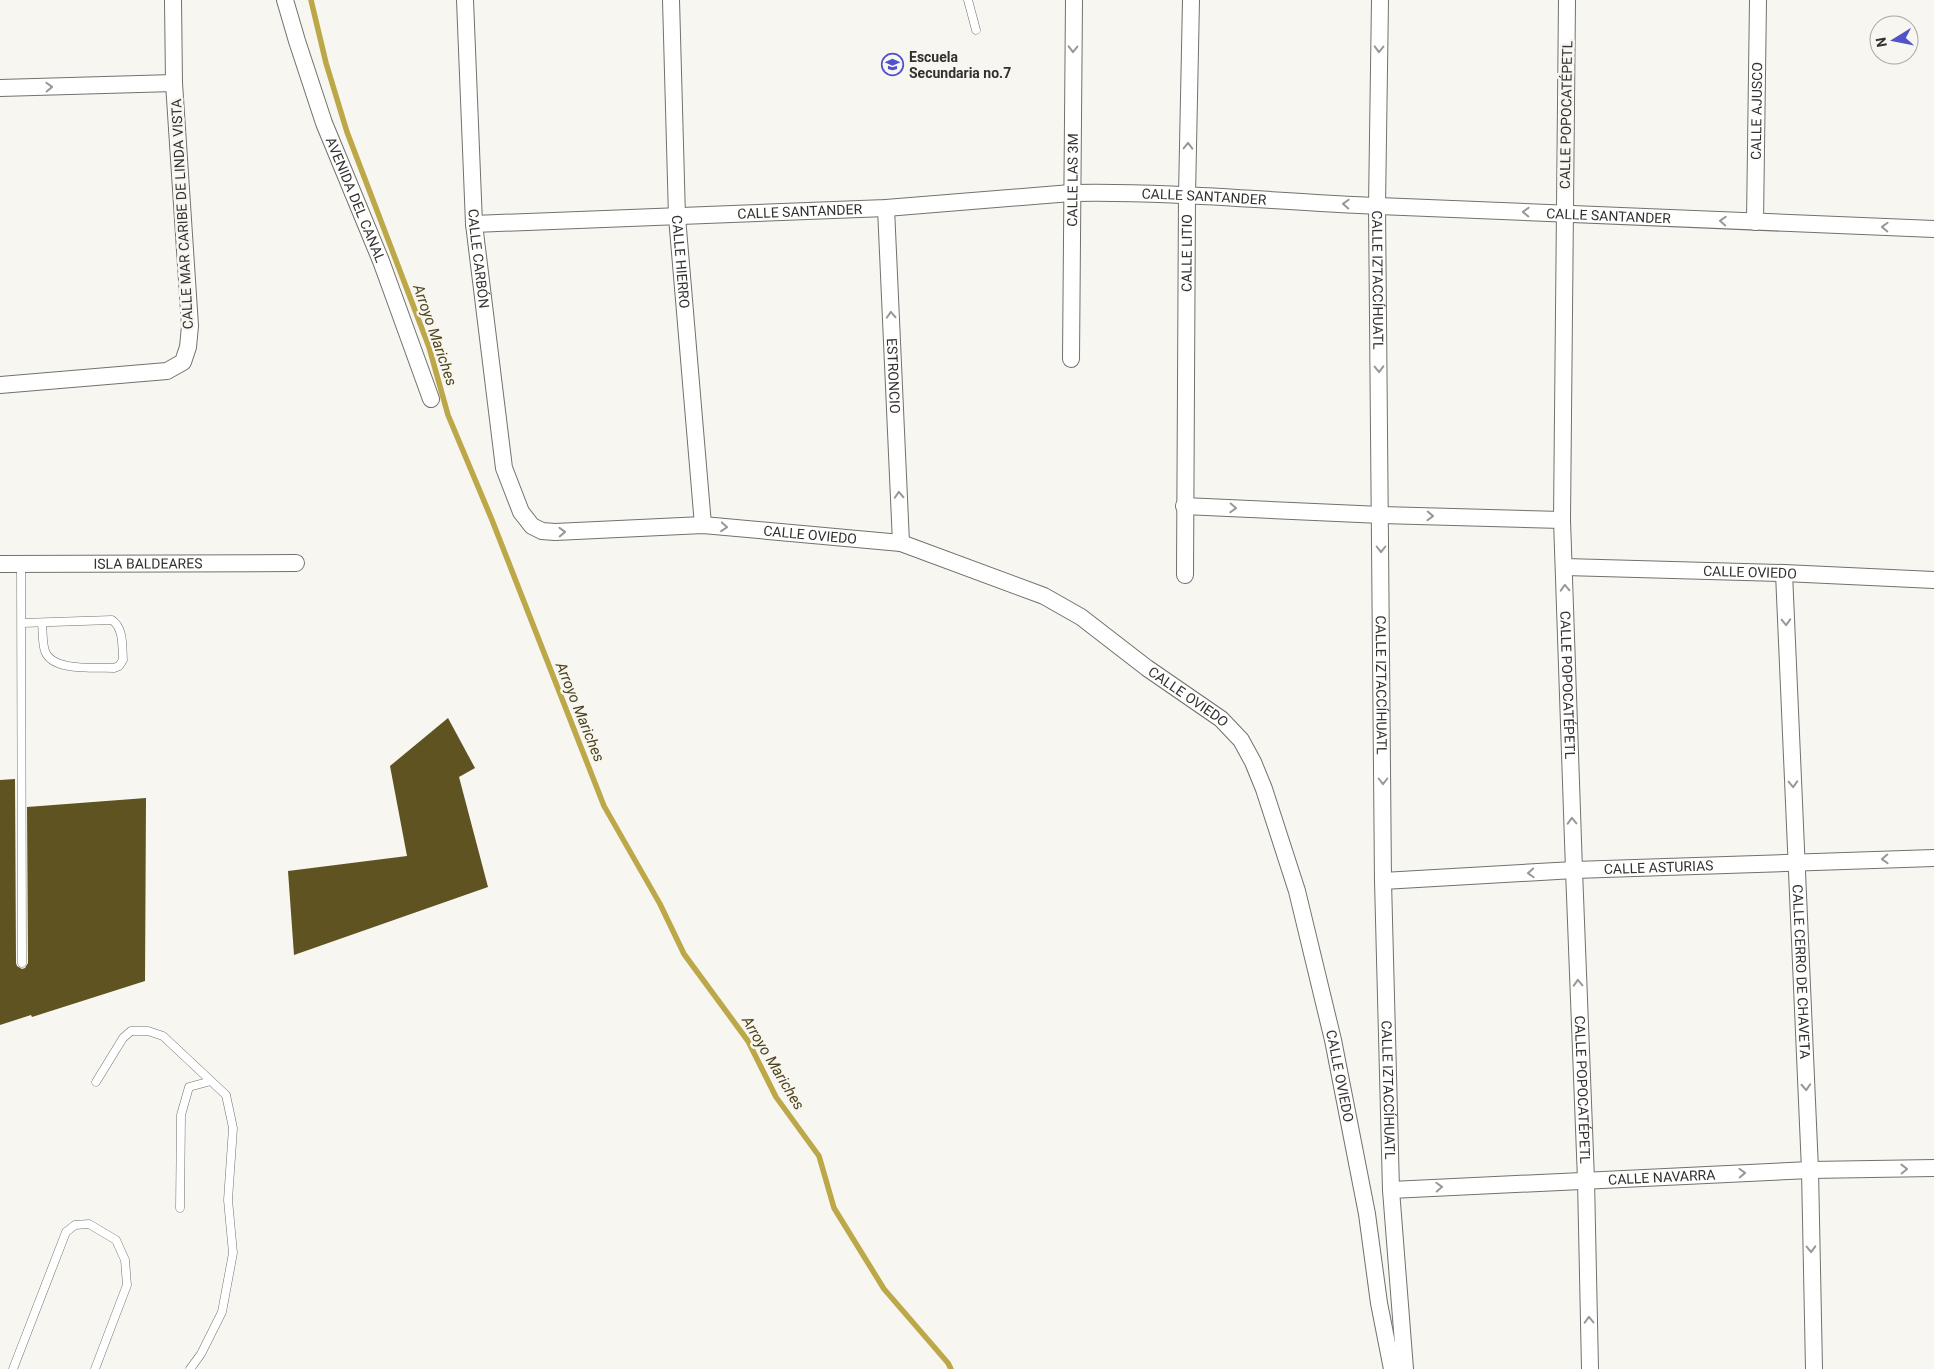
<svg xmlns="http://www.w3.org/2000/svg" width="1934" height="1369" font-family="Roboto,sans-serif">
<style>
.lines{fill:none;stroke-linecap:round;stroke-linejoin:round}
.stream{stroke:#bca849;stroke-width:5.5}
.building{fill:#5e5321}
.lane-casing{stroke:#72716c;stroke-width:9}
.street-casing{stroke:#72716c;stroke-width:18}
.lane{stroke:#fff;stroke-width:8}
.street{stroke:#fff;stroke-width:16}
.oneway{stroke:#989897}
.labels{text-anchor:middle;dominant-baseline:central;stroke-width:5;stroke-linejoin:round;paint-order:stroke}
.poi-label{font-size:14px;font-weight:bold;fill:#32312f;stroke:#f8f6f0;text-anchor:start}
.street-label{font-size:14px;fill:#32312f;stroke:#f8f6f0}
.water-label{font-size:15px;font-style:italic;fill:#4d441c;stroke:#f8f6f0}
</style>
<rect width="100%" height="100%" fill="#f8f6f0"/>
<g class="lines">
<path class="stream" d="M311 0 326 63 347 132 429 347 448 415 492 520 604 806 660 904 684 954 748 1041 776 1097 819 1156 834 1208 884 1289 948 1363 951 1369"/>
</g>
<path class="building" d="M448 718 475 768 459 777 488 887 294 955 288 871 407 856 390 766Z
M15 779 16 963 17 966 22 969 25 968 28 963 27 807 146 798 145 981 32 1017 31 1015 0 1025V780Z"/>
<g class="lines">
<defs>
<path id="lane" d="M968 0 976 30
M21 564 22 963
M22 623 112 620C124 628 122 647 123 660L119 666 114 668C96 667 52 672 45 651 42 642 43 632 42 623
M96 1082 123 1038 131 1031H148L163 1036 211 1081
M180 1208 181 1115 189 1087 211 1081 226 1095 233 1128 228 1200 233 1253 222 1312 201 1354 190 1369
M13 1369 66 1232 75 1225 89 1224 116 1240 125 1260 127 1285 95 1369"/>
<g id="street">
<path id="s1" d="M285 0 297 41 324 123 381 261 431 399"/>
<path id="s2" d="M465 0 474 224 504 468 521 512 532 526 542 531 555 532 703 525 901 543 1044 596 1081 617 1147 668 1221 719 1241 740 1253 762 1264 789 1297 891 1333 1040 1367 1214 1379 1303 1392 1369"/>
<path id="s3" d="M671 0 677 217 703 525"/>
<path id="s4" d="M1380 0 1377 206 1383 881 1391 1190 1405 1369"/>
<path id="s5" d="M1567 0 1562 520 1574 870 1586 1180 1590 1369"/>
<path d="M0 88 174 83"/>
<path id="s6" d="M886 208 901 543"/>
<path id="s7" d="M1755 222 1758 0"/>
<path id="s8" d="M474 224 886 208 1071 193C1174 191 1277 202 1379 206 1564 214 1749 222 1934 229"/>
<path id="s9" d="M1071 359 1074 0"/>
<path d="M0 385 167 371 183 362 188 347 190 326 174 83 173 0"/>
<path d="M1184 506 1381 515 1562 520"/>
<path id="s10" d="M0 564 296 563"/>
<path id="s11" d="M1565 567 1784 573 1934 580"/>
<path id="s12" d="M1784 573 1810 1170 1814 1369"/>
<path id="s13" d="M1185 575 1187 195 1191 0"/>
<path id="s14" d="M1383 881 1574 870 1934 858"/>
<path id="s15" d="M1391 1190 1810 1170 1934 1168"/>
</g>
</defs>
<use href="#lane" class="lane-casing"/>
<use href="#street" class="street-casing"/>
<use href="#lane" class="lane"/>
<use href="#street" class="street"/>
</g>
<defs><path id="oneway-chevron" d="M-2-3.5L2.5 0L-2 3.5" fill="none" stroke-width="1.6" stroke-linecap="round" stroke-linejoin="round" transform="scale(1.25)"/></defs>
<g class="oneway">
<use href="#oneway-chevron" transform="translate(1073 49) rotate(91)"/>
<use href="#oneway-chevron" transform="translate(1379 49) rotate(91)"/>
<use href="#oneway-chevron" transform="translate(49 87) rotate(-2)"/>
<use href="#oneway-chevron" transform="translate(1188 146) rotate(-89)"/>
<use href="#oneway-chevron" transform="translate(1346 204) rotate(-177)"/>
<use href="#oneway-chevron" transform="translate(1526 212) rotate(-178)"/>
<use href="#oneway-chevron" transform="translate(1723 221) rotate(-177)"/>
<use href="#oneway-chevron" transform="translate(1885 227) rotate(-178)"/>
<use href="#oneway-chevron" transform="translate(891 315) rotate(-93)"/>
<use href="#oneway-chevron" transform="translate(1379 369) rotate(89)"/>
<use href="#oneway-chevron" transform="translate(899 495) rotate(-93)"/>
<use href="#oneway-chevron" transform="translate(1233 508) rotate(3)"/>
<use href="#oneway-chevron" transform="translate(1430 516) rotate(2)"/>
<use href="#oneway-chevron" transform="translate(724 527) rotate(5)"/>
<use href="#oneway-chevron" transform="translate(562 532) rotate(-2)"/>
<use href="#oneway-chevron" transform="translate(1381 549) rotate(90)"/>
<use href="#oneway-chevron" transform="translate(1565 588) rotate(-92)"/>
<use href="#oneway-chevron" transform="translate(1786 622) rotate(88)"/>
<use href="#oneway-chevron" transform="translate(1383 781) rotate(90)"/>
<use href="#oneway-chevron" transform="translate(1793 784) rotate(88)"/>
<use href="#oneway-chevron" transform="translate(1572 821) rotate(-92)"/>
<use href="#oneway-chevron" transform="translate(1885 859) rotate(178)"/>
<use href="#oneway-chevron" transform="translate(1531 873) rotate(177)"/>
<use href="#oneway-chevron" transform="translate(1578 983) rotate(-92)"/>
<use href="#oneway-chevron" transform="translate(1806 1087) rotate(87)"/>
<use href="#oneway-chevron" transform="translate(1904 1169) rotate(-1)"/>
<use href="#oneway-chevron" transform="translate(1742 1173) rotate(-2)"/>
<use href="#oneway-chevron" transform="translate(1439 1187) rotate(-3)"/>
<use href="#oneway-chevron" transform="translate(1811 1249) rotate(89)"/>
<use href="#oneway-chevron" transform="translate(1589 1320) rotate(-91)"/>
</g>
<defs>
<symbol id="school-ring" viewBox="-11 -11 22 22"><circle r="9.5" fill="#f8f6f0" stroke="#5052c8" stroke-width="1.5"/><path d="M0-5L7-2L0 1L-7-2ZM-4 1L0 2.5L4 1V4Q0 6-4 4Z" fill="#5052c8"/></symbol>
</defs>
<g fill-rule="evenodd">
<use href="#school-ring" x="880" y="52" width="25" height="25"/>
</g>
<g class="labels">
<g class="poi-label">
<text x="909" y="57">Escuela<tspan x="909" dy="16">Secundaria no.7</tspan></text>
</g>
<g class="street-label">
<text stroke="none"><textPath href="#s7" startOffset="111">CALLE AJUSCO</textPath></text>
<text transform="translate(1566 115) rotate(-89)">CALLE POPOCATÉPETL</text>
<text stroke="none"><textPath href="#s9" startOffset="179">CALLE LAS 3M</textPath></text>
<text stroke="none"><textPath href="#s8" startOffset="731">CALLE SANTANDER</textPath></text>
<text stroke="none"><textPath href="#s1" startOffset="212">AVENIDA DEL CANAL</textPath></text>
<text stroke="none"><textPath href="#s8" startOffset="326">CALLE SANTANDER</textPath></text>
<text transform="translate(182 214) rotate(-93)">CALLE MAR CARIBE DE LINDA VISTA</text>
<text stroke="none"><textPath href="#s8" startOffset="1136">CALLE SANTANDER</textPath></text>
<text stroke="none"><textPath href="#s13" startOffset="322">CALLE LITIO</textPath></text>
<text stroke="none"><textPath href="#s2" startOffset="259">CALLE CARBÓN</textPath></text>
<text stroke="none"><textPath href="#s3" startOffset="262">CALLE HIERRO</textPath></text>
<text stroke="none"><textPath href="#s4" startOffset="280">CALLE IZTACCÍHUATL</textPath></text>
<text stroke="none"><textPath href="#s6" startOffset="168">ESTRONCIO</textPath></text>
<text stroke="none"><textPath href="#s2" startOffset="815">CALLE OVIEDO</textPath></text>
<text stroke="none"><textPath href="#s10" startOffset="148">ISLA BALDEARES</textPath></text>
<text stroke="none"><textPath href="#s11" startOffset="185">CALLE OVIEDO</textPath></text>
<text stroke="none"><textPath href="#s4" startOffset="685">CALLE IZTACCÍHUATL</textPath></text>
<text stroke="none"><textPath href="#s5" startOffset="685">CALLE POPOCATÉPETL</textPath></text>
<text stroke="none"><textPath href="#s2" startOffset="1235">CALLE OVIEDO</textPath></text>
<text stroke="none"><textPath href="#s14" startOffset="276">CALLE ASTURIAS</textPath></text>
<text stroke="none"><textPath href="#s12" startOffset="399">CALLE CERRO DE CHAVETA</textPath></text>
<text stroke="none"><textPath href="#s2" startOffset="1655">CALLE OVIEDO</textPath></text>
<text stroke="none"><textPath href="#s5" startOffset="1090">CALLE POPOCATÉPETL</textPath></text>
<text stroke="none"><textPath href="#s4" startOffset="1090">CALLE IZTACCÍHUATL</textPath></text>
<text stroke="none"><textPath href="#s15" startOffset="271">CALLE NAVARRA</textPath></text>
</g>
<g class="water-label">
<text transform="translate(435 335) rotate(71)">Arroyo Mariches</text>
<text transform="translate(580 712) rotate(68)">Arroyo Mariches</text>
<text transform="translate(773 1063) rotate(59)">Arroyo Mariches</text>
</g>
</g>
<g transform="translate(1894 40) rotate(260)"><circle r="24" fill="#f8f6f0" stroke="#a9a7a3"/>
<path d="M0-4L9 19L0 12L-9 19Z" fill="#5052c8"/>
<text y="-8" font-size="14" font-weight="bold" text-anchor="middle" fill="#32312f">N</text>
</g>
</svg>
